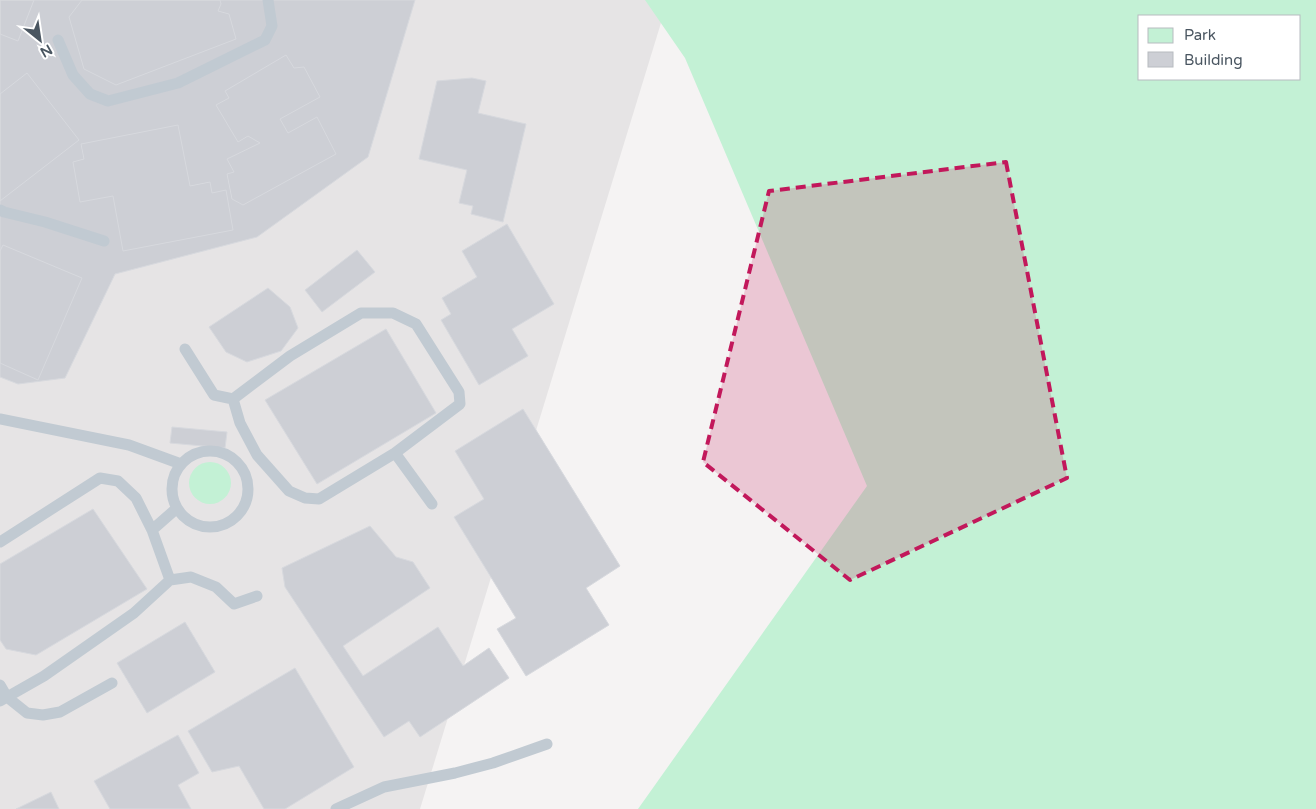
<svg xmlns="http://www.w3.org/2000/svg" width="1316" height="809" font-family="'Varela Round',sans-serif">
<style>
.education{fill:#e6e4e5}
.green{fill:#c3f1d5;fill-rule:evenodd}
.building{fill:#cdcfd5;stroke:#d7d9de}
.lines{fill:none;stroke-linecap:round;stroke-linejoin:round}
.service{stroke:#c1cad2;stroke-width:11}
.marked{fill:#c2185b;fill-opacity:0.2;stroke:#c2185b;stroke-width:4;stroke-dasharray:10 6;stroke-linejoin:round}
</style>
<rect width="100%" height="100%" fill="#f5f3f3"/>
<path class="education" d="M0 0H668L420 809H0Z"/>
<path class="green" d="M645 0H1316V809H638L867 486 685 58ZM1300 16V79H1140V16Z
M189 483a21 21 0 1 1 42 0a21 21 0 1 1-42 0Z"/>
<path class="building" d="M0 0H415L368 157 257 237 115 274 65 378 18 384 0 377Z
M0 0H34L18 41 0 34Z
M82 0H220L221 4 218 11 229 14 236 39 116 85 84 69 69 17Z
M286 55 294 68 304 67 320 97 280 119 288 133 317 117 336 154 243 205 232 199 227 174 234 172 227 159 260 143 248 136 238 142 216 105 229 98 225 91Z
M27 73 79 140 0 201V94Z
M472 78 486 81 478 113 526 124 503 222 471 214 473 206 459 203 467 170 419 159 437 81Z
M178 125 190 186 210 182 212 193 226 190 233 230 123 251 113 196 80 202 73 162 84 159 81 144Z
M507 224 554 304 512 329 528 356 479 385 441 320 451 314 442 298 477 277 462 251Z
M3 245 82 278 38 380 0 363V251Z
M357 250 375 272 322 312 305 290Z
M268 288 290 307 298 328 281 351 247 362 226 352 209 327Z
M386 329 436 413 317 484 265 400Z
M523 409 620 566 586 588 609 625 526 676 497 629 516 618 454 517 484 499 455 451Z
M172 427 227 432 225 448 170 443Z
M93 509 147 589 36 655 6 649 0 640V564Z
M370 526 396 557 413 562 430 588 343 646 363 676 438 627 463 666 489 648 509 678 420 737 409 721 384 737 285 587 282 568Z
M185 622 215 672 147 713 117 663Z
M295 668 354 767 285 809H264L239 766 212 772 188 731Z
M178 735 199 773 178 785 191 809H110L94 781Z
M51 792 59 809H16Z"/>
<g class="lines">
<path class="service" d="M58 40 73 75 90 94 108 101 178 83 265 40 272 26 268 0
M0 210 4 212 45 222 104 241
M361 313H393L416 324 459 392 460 404 395 453 319 499 305 498 289 491 257 455 240 423 233 399 290 356Z
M185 349 214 395 233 399
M0 419 129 445 181 464
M172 489a38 38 0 1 1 76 0a38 38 0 1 1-76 0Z
M395 453 432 504
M0 542 100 478 118 481 136 498 152 530
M170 580 191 577 216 587 234 604 257 596
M0 685 7 697 27 713 43 715 60 712 112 683
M0 701 44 676 134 613 170 580 152 530 177 508
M336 809 384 787 455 773 493 763 547 744"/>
</g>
<path class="marked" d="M1006 162 1067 478 850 580 703 462 769 191Z"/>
<rect x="1138" y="15" width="162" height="65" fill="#ffffff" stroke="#b7bbc0"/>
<rect x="1148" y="28" width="25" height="15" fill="#c3f1d5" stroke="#b7bbc0"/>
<text x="1184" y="40" font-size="15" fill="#4a5661">Park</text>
<rect x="1148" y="52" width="25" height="15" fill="#cdcfd5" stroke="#b7bbc0"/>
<text x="1184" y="65" font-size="15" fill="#4a5661">Building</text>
<g transform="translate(40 40) rotate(150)" stroke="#ffffff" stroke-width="4" paint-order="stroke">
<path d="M0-4L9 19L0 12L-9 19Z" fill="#4a5661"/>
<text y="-8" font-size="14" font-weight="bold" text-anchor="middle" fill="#4a5661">N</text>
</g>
</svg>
